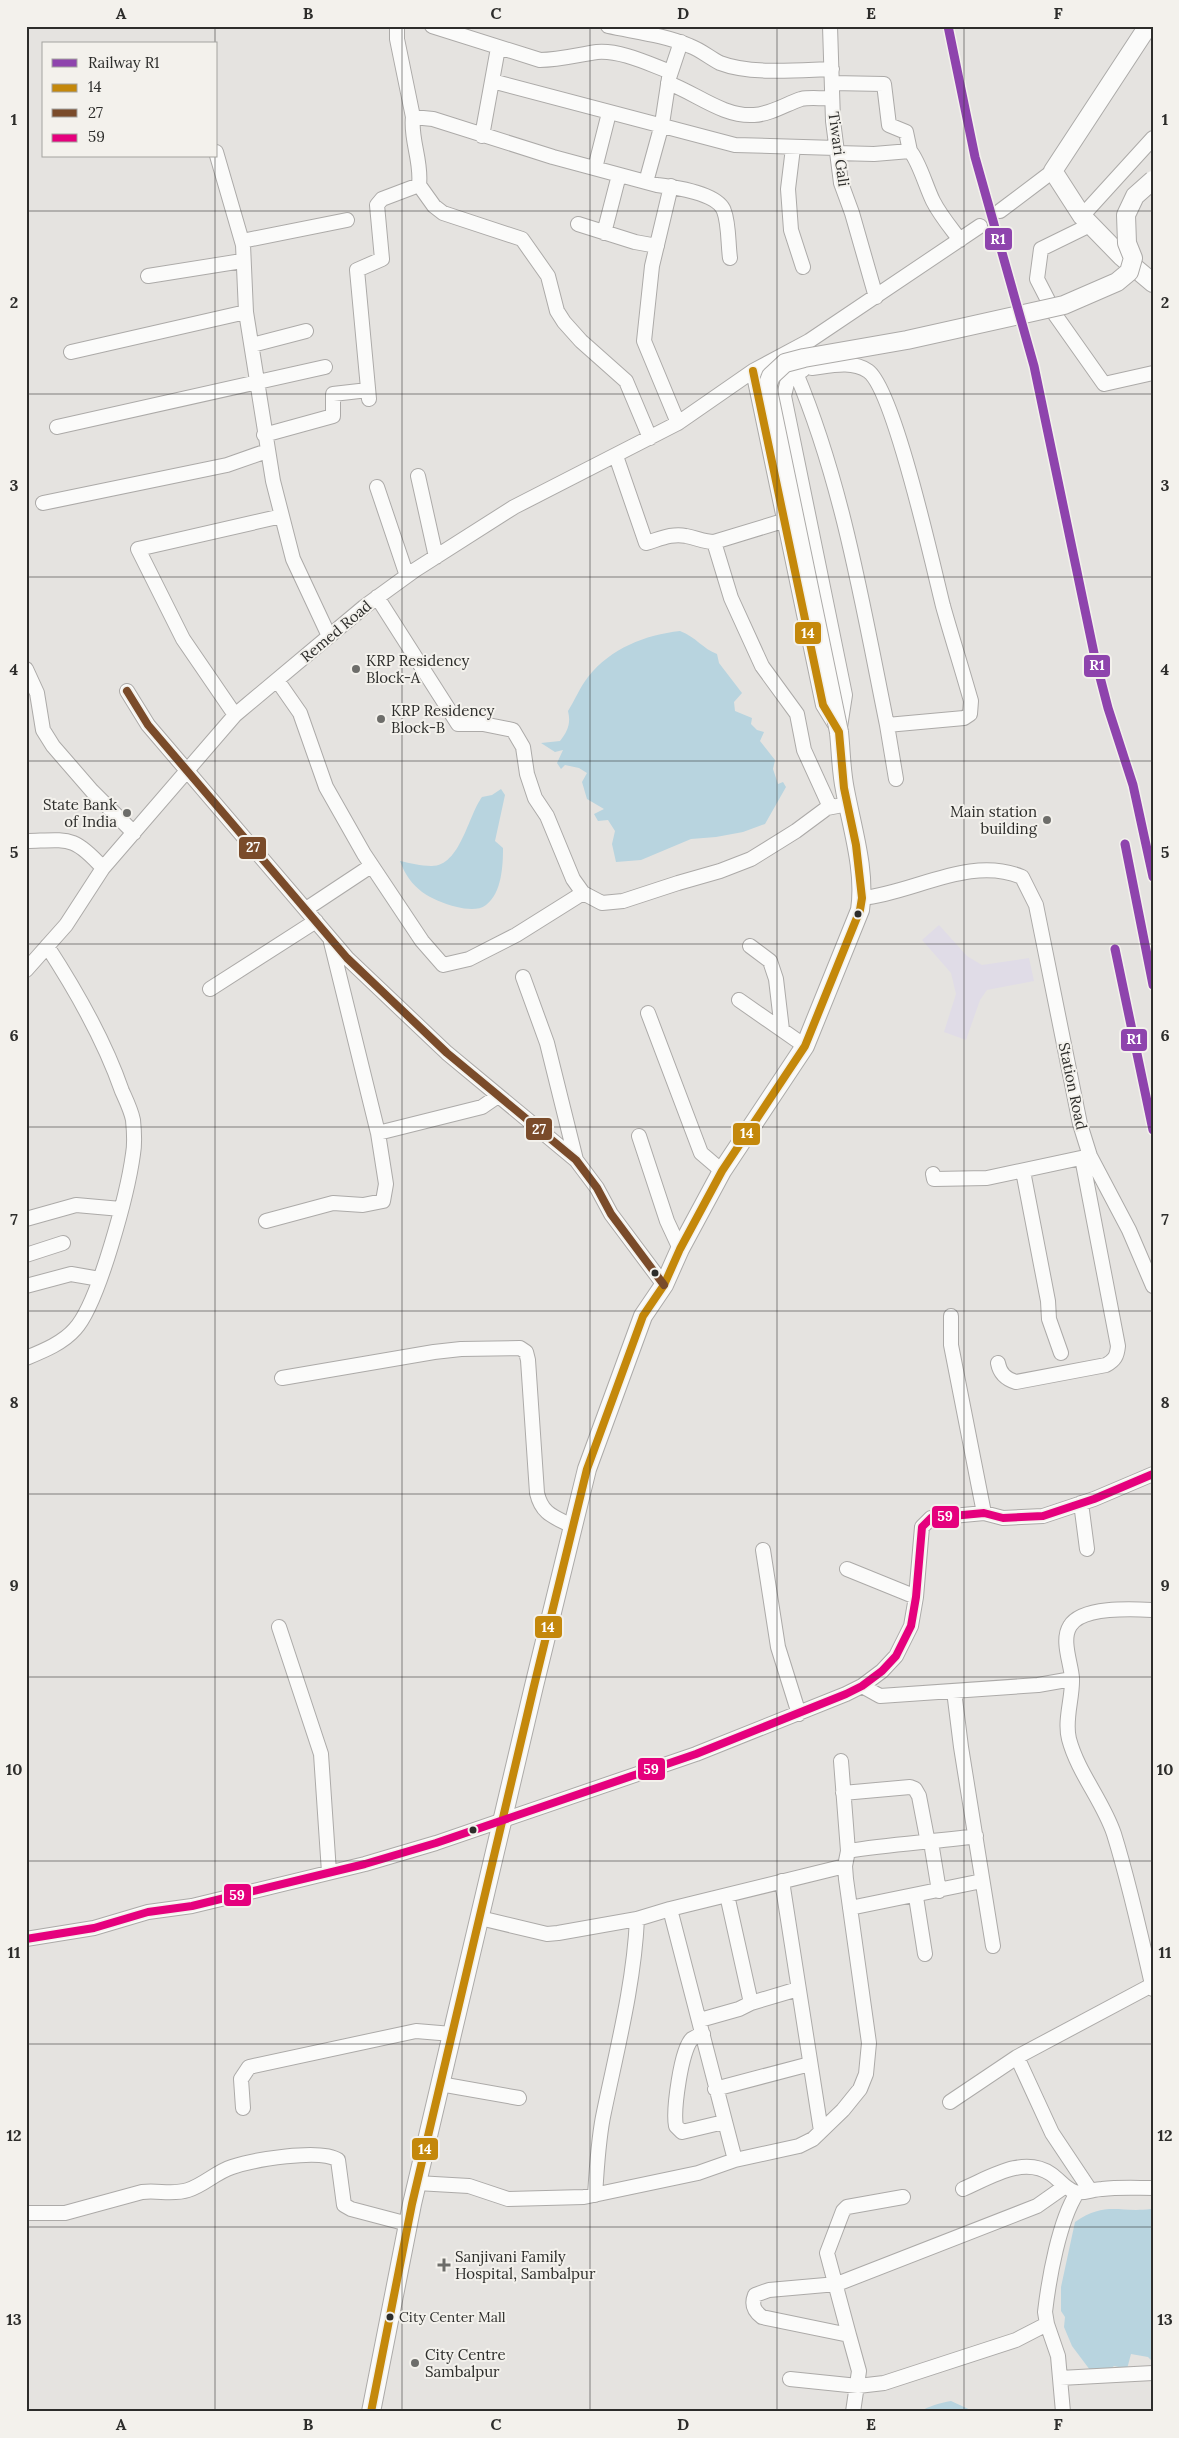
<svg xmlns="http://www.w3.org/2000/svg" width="1179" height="2438" font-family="Lora,serif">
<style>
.commercial{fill:#e0dce7}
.water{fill:#b8d4df}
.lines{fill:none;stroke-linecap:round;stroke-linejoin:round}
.minor-casing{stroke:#acaaa8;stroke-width:16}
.major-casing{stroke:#acaaa8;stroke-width:20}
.minor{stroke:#fbfbfa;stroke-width:14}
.major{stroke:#fbfbfa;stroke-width:18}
.major-bridge-casing{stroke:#acaaa8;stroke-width:20;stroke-linecap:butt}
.major-bridge{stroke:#fbfbfa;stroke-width:18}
.bus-1-casing{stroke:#f3f1ec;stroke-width:11}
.bus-2-casing{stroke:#f3f1ec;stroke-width:11}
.bus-3-casing{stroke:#f3f1ec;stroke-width:11}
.bus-1{stroke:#c4880b;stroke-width:8}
.bus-2{stroke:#7a4b2a;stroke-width:8}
.bus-3{stroke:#e5007d;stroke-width:8}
.rail-1-casing{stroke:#f3f1ec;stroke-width:12}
.rail-1{stroke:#8e44ad;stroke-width:9}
.grid{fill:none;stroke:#2d2d2b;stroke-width:1;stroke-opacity:0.55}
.poi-dot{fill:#6d6d6a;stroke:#f3f1ec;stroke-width:2}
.bus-dot{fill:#2d2d2b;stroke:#f3f1ec;stroke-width:2}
.labels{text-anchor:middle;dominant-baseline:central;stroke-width:4;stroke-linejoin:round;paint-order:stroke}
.bus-label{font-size:14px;fill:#2d2d2b;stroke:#f3f1ec;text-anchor:start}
.street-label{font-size:15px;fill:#2d2d2b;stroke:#f3f1ec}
.poi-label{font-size:15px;fill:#2d2d2b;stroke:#f3f1ec;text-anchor:start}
.line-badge{stroke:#f3f1ec;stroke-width:2}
.badge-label{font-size:14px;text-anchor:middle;font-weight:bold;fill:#fff}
.neatline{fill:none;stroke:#2d2d2b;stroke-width:2}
.grid-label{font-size:16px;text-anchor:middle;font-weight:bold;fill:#2d2d2b}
</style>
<rect width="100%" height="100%" fill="#e5e3e0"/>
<path class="commercial" d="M939 925 967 956 982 965 1029 958 1034 981 987 990 980 1000 966 1040 944 1032 956 994 951 973 922 940Z"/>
<path class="water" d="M680 631C696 637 703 649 717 654L719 663 742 693 734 702 735 711 752 718 751 724 757 730 764 732 760 741 775 760 773 769 778 784 783 782 786 787 765 824 743 832 716 837 691 839 641 860 616 862 612 844 615 831 608 820 598 821 594 814 604 809 587 799 582 782 587 773 579 768 565 765 561 769 557 763 563 750 555 752 541 743 560 741C568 731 571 723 568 711 575 700 580 687 588 677 611 648 645 635 680 631Z
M501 789 505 795 495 841 503 848C503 865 502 893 486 905 478 911 466 909 457 907 430 900 410 889 400 861 410 863 421 866 431 866 460 867 468 816 482 797L492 795Z
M1153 2205V2362L1148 2357 1131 2354 1127 2369 1114 2366 1107 2372 1090 2370 1072 2346 1064 2327 1065 2317 1061 2311V2287L1075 2222C1106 2201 1118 2213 1151 2209Z
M951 2401 975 2412H919C929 2406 940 2403 951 2401Z"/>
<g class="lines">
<defs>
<path id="minor" d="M432 26 540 60C559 60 577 55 597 52 621 50 649 64 671 72
M608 26C636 32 664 35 690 46 701 50 710 58 720 63 751 75 799 70 832 69
M830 26 833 121 841 183 852 213 876 297
M492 81 735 145 836 148
M668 83C696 93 723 117 754 115 771 114 786 104 801 99 810 97 823 99 832 98
M832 83 884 84 889 125 906 132 910 151
M413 117 433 119 553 157 657 185C674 187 718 193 724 211 729 224 728 244 730 258
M482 136 498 48
M793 148 788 189 791 230 803 267
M216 152 243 245 246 312 273 481 293 559 329 636
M837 153 874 154 910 151C919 161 926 187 933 201 940 215 951 228 960 240
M595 168 609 113
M646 182 662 124 669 78 681 42
M419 185 434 206 443 213 522 239 548 276 557 311 564 322 581 341 626 381 650 438
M671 186 652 266 644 341 678 423
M1000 211 1053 171
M1082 216 1153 138
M578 224 635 242 657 246
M1090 225 1041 249 1037 279 1056 316 1104 384 1153 373
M604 233 619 175
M242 241 347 220
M148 276 242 261
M252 345 306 331
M71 352 246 312
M803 370 788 379 784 396 845 695 840 727
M753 371 823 705 834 723
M796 373C843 485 863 607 887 725L964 718 970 714 971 701C962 669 952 638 943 606 933 566 894 389 868 371 852 360 829 366 812 368
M369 399 357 270 382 259 377 205 382 199 419 185C422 161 410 139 413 117L397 39V26
M57 427 325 367
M264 435 333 416V394L368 390
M616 456 646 543C660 539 672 533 686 536 697 538 704 542 714 542L783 521
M418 476 436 557
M377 487 407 576
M43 503 227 465 267 451
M714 542 731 598 762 666 797 714 804 750 830 807
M377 597 458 724H483L513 730 523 747 527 774 535 798 547 816 573 879 583 893 602 903 623 901 678 883 720 871 751 859 796 831 827 808 848 804
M26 669 37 693 43 730 53 746 92 791 134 833
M277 680 300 713 326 787 364 854 422 941 443 965 469 959 516 935 583 893
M127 691 148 725 347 958 447 1053 576 1160 597 1188 611 1214 664 1285
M235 715 183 639 138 549 282 516
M887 725 896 779
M26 841C69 840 73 835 103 868
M862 898C914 893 970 855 1022 877L1036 905 1080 1124 1090 1156 1129 1230 1153 1286
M306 909 371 866
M331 942 378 1133 482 1107 498 1096
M750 946 770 961 776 979 782 1030
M26 970 66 925 103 868 235 715 364 607 415 570 514 507 678 423 753 371 809 341 980 226
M523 977 547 1043 576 1160
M210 989 316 921
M739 1000 805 1046
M648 1013 701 1153 722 1171
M639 1136 667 1221 680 1249
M1023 1171 1048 1301 1049 1319 1061 1353
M933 1174 934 1179 987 1178 1090 1156
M26 1219 76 1205 121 1209
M266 1221 333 1203 363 1205 383 1201 386 1184 378 1133
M26 1255 63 1243
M26 1286 71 1274 100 1279
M951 1316V1345L984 1513
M26 1358C43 1351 63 1343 75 1329 99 1303 128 1191 133 1154 135 1143 134 1130 133 1120 131 1110 126 1100 122 1091 104 1039 77 992 47 946
M998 1363C1000 1374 1006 1379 1016 1382L1106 1365C1115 1360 1117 1356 1118 1346L1082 1158
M282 1378 434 1352 461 1349 520 1348 526 1352 528 1360 537 1493C542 1515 555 1517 574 1527
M1081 1503 1087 1549
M763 1550 778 1647 799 1714
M847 1569 916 1597
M1153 1610C1133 1609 1082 1606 1070 1626 1061 1640 1071 1663 1072 1678 1073 1697 1064 1720 1069 1739 1078 1773 1103 1801 1114 1834 1129 1882 1142 1940 1153 1989
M279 1627 321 1754 329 1872
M862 1686 880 1696 1038 1685 1072 1679
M954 1691 961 1747 993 1946
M841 1761 848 1851
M843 1793 910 1787 915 1789 919 1796 928 1843
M931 1842 939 1891
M782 1881 821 2131
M916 1897 925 1954
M850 1908 982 1881
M670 1909 735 2160
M480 1918 547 1934 558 1933 637 1919 670 1909 845 1866
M26 1939 94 1928 148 1912 192 1906 365 1864 436 1843 696 1754 846 1694 862 1686 882 1671 896 1656 911 1626 916 1597 922 1527 931 1518 984 1513 1003 1518 1043 1516 1094 1499 1153 1474
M751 2003 798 1989
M700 2020 739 2009 751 2003 727 1895
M703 2034C700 2035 695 2037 692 2039 681 2049 673 2111 676 2126L682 2132 724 2122
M1017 2057 1052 2133 1090 2190
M440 2084 519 2098
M715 2089 810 2064
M950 2102 1017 2057 1152 1985
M243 2108 241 2079 249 2067 416 2031 452 2034
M417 2183 469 2186 508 2199 584 2197 698 2173 735 2160 799 2146 813 2139 843 2110 860 2089 866 2074 869 2043 846 1879 845 1866 848 1851C891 1844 933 1842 976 1836
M963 2189C989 2178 1023 2155 1051 2174 1060 2180 1064 2188 1075 2192 1083 2194 1094 2189 1102 2189 1119 2187 1136 2188 1153 2188
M595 2195C597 2168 598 2139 604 2112 617 2049 634 1984 637 1919
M26 2213H65L142 2192C158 2190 173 2195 188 2190 204 2185 216 2172 232 2167 253 2160 320 2148 338 2160L344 2205 351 2209 408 2224
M849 2335 827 2253 843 2211 847 2207 903 2197
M1060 2378 1153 2373
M790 2379 858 2386 884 2383 1016 2340 1047 2324
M853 2412 859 2371 849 2335 762 2317C754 2311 751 2305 755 2295L769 2290 837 2284 1037 2206 1064 2187
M1063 2412 1058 2356 1047 2324 1045 2312C1049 2278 1059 2221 1077 2193"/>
<path id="major" d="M1148 26 1053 171 1082 216 1121 256 1153 283
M371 2412 412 2204 534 1686 587 1469 643 1316 664 1285 680 1249 722 1171 805 1046 860 910C866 871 852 828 845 790 841 771 841 751 839 732"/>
</defs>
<use href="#minor" class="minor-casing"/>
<use href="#major" class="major-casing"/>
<use href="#minor" class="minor"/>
<use href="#major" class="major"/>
<defs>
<path id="major-bridge" d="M839 732 769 395 768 384 771 376 785 363 804 358 907 340 1064 305 1117 282 1129 272 1133 258 1127 243 1126 215 1135 196 1153 180"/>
</defs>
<use href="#major-bridge" class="major-bridge-casing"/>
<use href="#major-bridge" class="major-bridge"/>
<defs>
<path id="bus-1" d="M371 2412 412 2204 534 1686 587 1469 643 1316 664 1285 680 1249 722 1171 805 1046 860 910 862 898 856 845 844 788 839 732 823 705 753 371"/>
<path id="bus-2" d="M127 691 148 725 347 958 447 1053 576 1160 597 1188 611 1214 664 1285"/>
<path id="bus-3" d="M26 1939 94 1928 148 1912 192 1906 365 1864 436 1843 696 1754 846 1694 862 1686 882 1671 896 1656 911 1626 916 1597 922 1527 931 1518 984 1513 1003 1518 1043 1516 1094 1499 1153 1474"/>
</defs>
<use href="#bus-1" class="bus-1-casing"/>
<use href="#bus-2" class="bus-2-casing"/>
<use href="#bus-3" class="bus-3-casing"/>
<use href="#bus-1" class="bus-1"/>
<use href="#bus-2" class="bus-2"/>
<use href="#bus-3" class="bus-3"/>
<defs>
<path id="rail-1" d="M948 26 975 157 1034 366 1095 658 1108 708 1133 785 1153 877
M1125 844 1153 985
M1115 949 1153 1130"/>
</defs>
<use href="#rail-1" class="rail-1-casing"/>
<use href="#rail-1" class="rail-1"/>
</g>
<path class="grid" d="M215 26V44M402 26V2412M590 26V2412M777 26V2412M964 26V2412M215 156V2412M26 211H1153M26 394H1153M26 577H1153M26 761H1153M26 944H1153M26 1127H1153M26 1311H1153M26 1494H1153M26 1677H1153M26 1861H1153M26 2044H1153M26 2227H1153"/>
<g class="poi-dot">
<circle cx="356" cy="669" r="5"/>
<circle cx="381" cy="719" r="5"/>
<circle cx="127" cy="813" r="5"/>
<circle cx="1047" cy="820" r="5"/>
<path d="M441.5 2257.5h5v5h5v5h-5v5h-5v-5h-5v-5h5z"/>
<circle cx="415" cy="2363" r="5"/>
</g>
<g class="bus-dot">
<circle cx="858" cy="914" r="4.5"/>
<circle cx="655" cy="1273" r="4.5"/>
<circle cx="473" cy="1830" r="4.5"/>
<circle cx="390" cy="2317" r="4.5"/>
</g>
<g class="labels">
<g class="bus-label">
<text x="399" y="2317">City Center Mall</text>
</g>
<g class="street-label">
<text transform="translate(839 149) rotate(82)">Tiwari Gali</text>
<text transform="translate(336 631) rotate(-40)">Remed Road</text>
<text transform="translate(1073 1086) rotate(78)">Station Road</text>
</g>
<g class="poi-label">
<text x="366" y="660">KRP Residency<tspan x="366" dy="17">Block-A</tspan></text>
<text x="391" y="710">KRP Residency<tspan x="391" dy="17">Block-B</tspan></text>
<text x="117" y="804" text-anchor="end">State Bank<tspan x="117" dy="17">of India</tspan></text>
<text x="1037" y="811" text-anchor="end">Main station<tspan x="1037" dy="17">building</tspan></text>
<text x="455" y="2256">Sanjivani Family<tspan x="455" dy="17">Hospital, Sambalpur</tspan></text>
<text x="425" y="2354">City Centre<tspan x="425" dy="17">Sambalpur</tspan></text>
</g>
</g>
<g class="line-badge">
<rect x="984" y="227" width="29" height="24" rx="5" fill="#8e44ad"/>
<rect x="794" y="621" width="28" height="24" rx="5" fill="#c4880b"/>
<rect x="1083" y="654" width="28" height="24" rx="5" fill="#8e44ad"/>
<rect x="238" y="836" width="29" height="24" rx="5" fill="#7a4b2a"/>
<rect x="1120" y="1028" width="28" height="24" rx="5" fill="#8e44ad"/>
<rect x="525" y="1117" width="28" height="24" rx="5" fill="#7a4b2a"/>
<rect x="732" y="1122" width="29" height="24" rx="5" fill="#c4880b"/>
<rect x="931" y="1505" width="29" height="24" rx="5" fill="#e5007d"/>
<rect x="534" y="1615" width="29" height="24" rx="5" fill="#c4880b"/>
<rect x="637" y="1757" width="29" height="24" rx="5" fill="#e5007d"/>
<rect x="223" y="1883" width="29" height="24" rx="5" fill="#e5007d"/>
<rect x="411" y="2137" width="28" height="24" rx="5" fill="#c4880b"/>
</g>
<g class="badge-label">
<text x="998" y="244">R1</text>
<text x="808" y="638">14</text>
<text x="1097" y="670">R1</text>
<text x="253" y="852">27</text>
<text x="1134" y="1044">R1</text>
<text x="539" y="1134">27</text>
<text x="747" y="1138">14</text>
<text x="945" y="1521">59</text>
<text x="548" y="1632">14</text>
<text x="651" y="1774">59</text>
<text x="237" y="1900">59</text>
<text x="425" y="2154">14</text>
</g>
<rect width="1179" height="2438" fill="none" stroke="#f3f1ec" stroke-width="55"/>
<rect x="42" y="42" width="175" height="115" fill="#f3f1ec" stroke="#a4a39f"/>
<rect x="52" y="59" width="25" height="8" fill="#8e44ad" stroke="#a4a39f"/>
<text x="88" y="68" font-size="15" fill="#2d2d2b">Railway R1</text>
<rect x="52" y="84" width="25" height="8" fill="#c4880b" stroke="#a4a39f"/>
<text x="88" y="92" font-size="15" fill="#2d2d2b">14</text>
<rect x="52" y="109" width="25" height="8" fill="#7a4b2a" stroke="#a4a39f"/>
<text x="88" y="118" font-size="15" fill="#2d2d2b">27</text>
<rect x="52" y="134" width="25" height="8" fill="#e5007d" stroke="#a4a39f"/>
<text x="88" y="142" font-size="15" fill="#2d2d2b">59</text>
<rect x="28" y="28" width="1124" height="2382" class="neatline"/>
<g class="grid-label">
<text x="121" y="19">A</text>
<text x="308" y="19">B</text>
<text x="496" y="19">C</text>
<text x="683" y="19">D</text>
<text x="871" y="19">E</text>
<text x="1058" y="19">F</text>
<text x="14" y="125">1</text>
<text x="1165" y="125">1</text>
<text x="14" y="308">2</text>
<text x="1165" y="308">2</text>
<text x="14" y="491">3</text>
<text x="1165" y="491">3</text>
<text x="14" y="675">4</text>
<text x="1165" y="675">4</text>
<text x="14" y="858">5</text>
<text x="1165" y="858">5</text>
<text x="14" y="1041">6</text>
<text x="1165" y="1041">6</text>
<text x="14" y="1225">7</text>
<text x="1165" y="1225">7</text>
<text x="14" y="1408">8</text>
<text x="1165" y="1408">8</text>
<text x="14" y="1591">9</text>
<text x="1165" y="1591">9</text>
<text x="14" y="1775">10</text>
<text x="1165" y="1775">10</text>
<text x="14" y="1958">11</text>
<text x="1165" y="1958">11</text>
<text x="14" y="2141">12</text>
<text x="1165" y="2141">12</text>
<text x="14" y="2325">13</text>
<text x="1165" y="2325">13</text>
<text x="121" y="2430">A</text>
<text x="308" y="2430">B</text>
<text x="496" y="2430">C</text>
<text x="683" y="2430">D</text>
<text x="871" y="2430">E</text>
<text x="1058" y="2430">F</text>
</g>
</svg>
